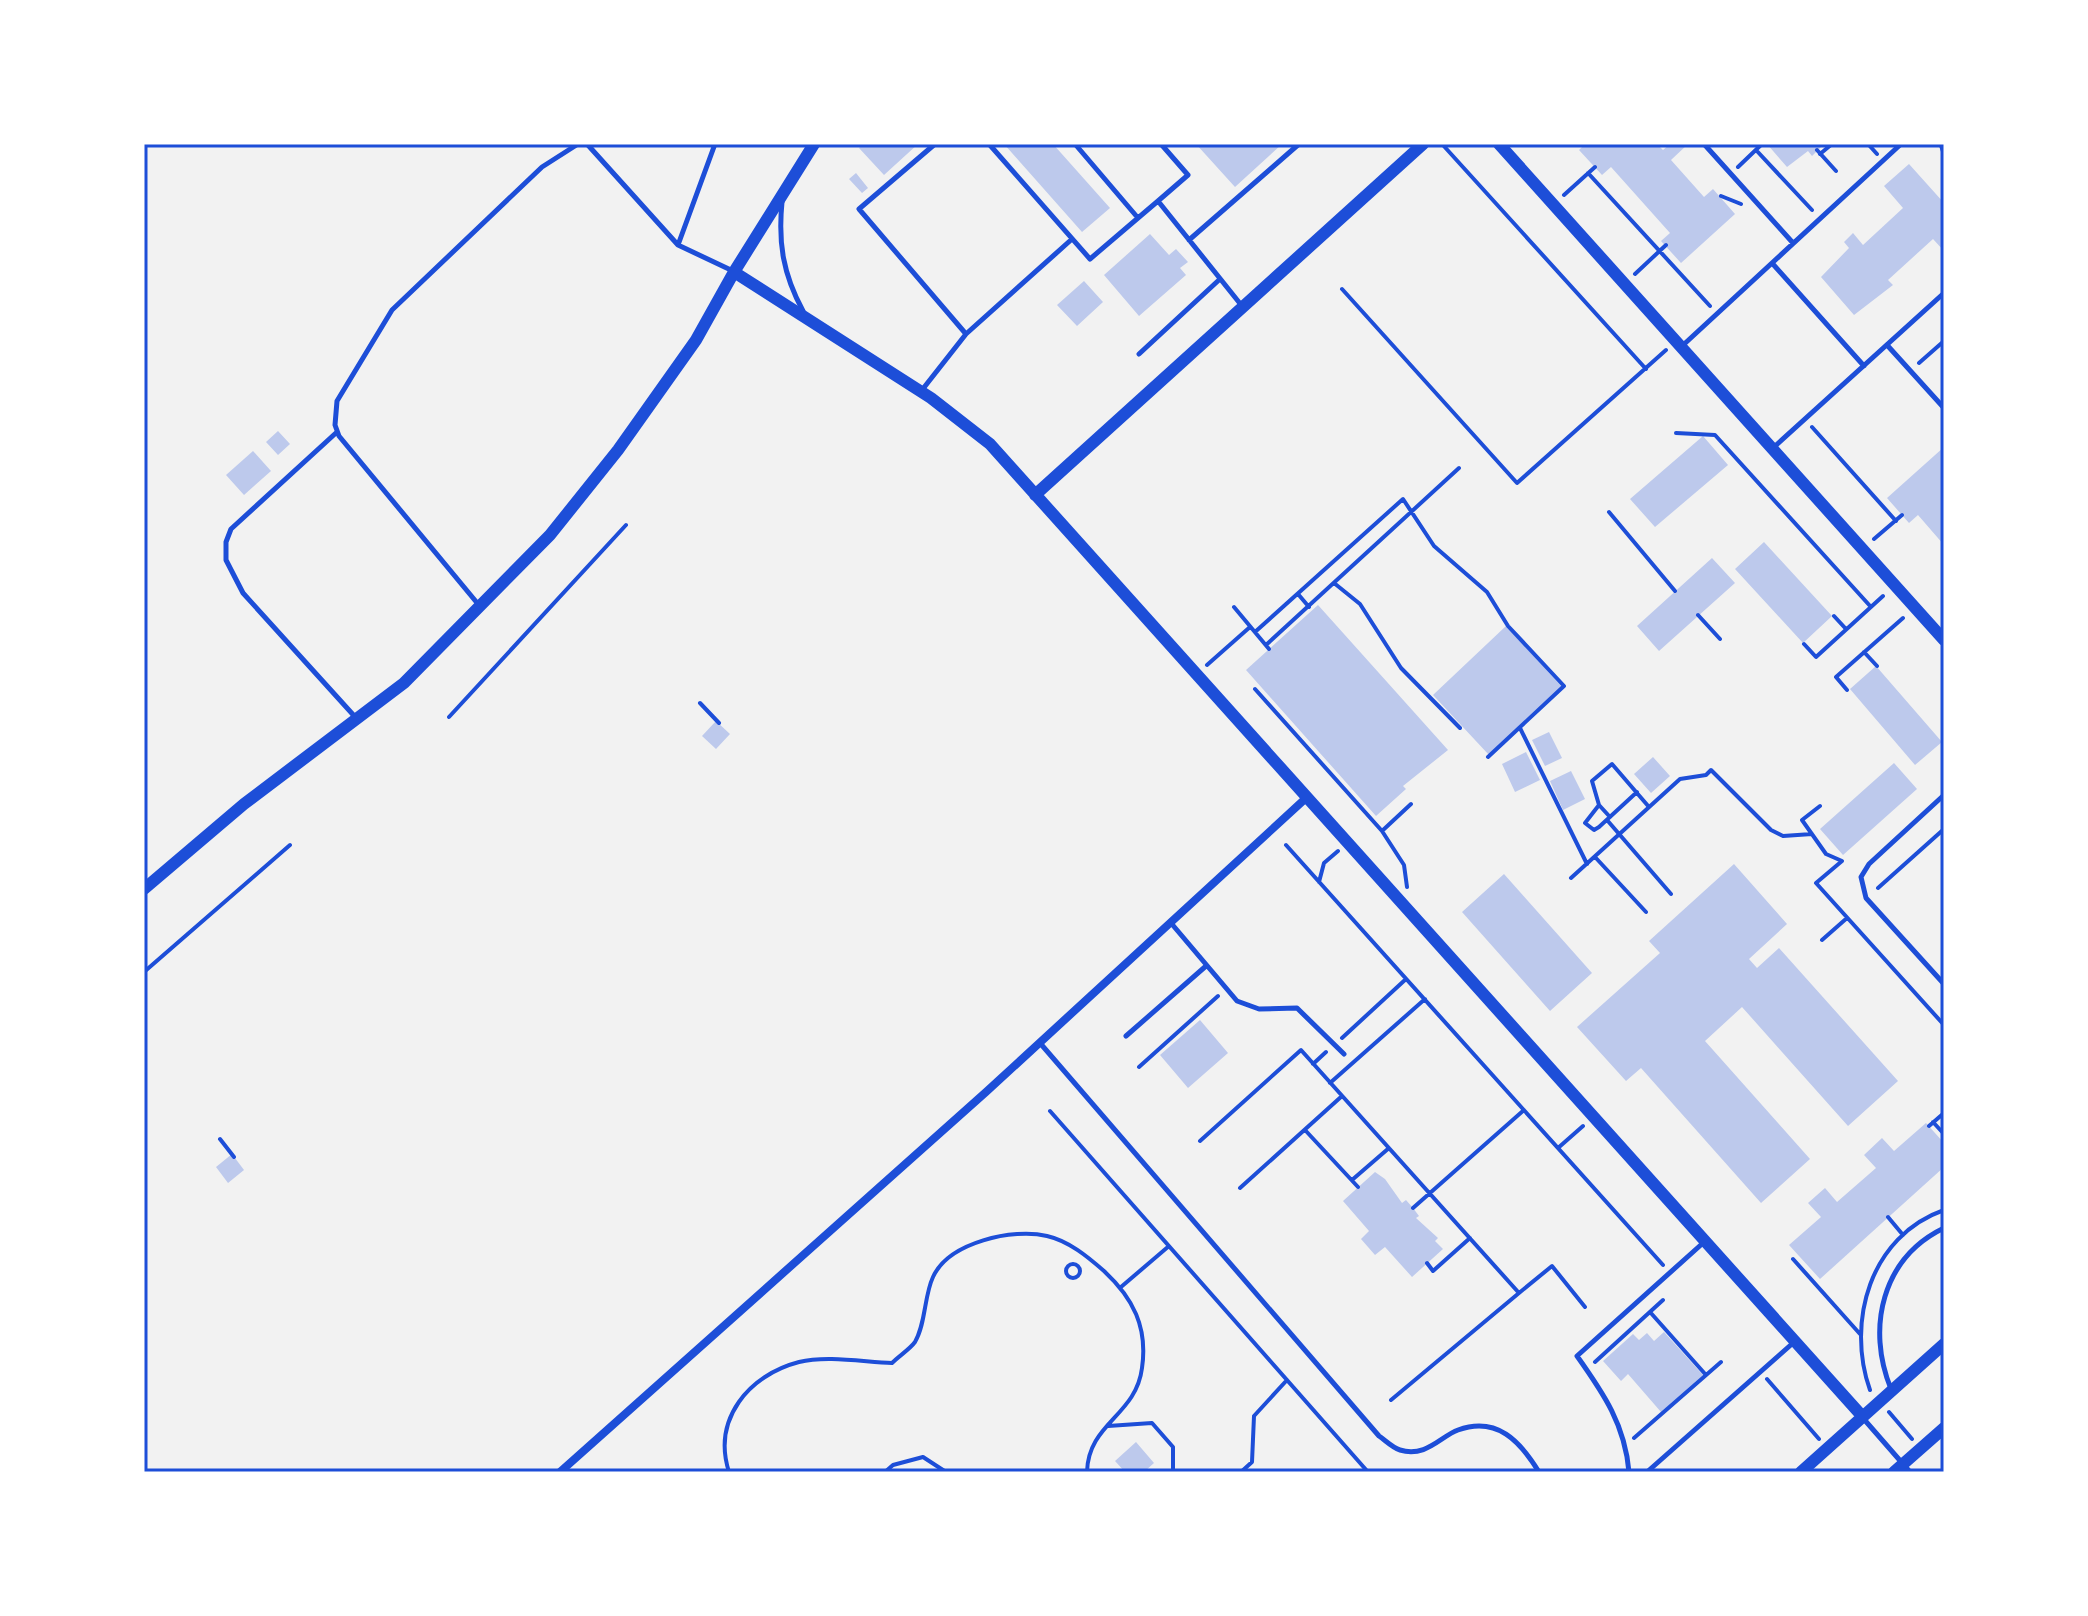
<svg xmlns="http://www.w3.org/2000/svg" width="2088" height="1616" font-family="'Fira Sans',sans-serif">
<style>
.building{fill:#bdc9ec}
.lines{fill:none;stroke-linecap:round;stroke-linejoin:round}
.path{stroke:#1d4ed8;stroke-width:4}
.service{stroke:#1d4ed8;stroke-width:5}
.minor{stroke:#1d4ed8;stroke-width:8}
.tertiary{stroke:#1d4ed8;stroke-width:12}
.neatline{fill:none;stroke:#1d4ed8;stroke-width:3}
</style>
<rect width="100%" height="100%" fill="#f2f2f2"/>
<path class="building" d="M863 144H918L884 175 859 148Z
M1004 144H1053L1110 208 1082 232Z
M1196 144H1282L1235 187Z
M1585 144H1657L1663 150 1670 144H1688L1671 160 1704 197 1713 189 1735 214 1681 263 1661 241 1670 233 1611 167 1602 175 1579 150Z
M1767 144H1824L1812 156 1808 151 1787 167Z
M1909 164 1944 203V251L1933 239 1888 280 1893 285 1854 315 1821 277 1849 248 1844 242 1853 233 1863 245 1903 208 1884 186Z
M856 173 868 188 862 193 849 179Z
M1150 234 1169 255 1176 249 1188 262 1180 268 1186 275 1139 316 1104 275Z
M1084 281 1103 302 1077 326 1057 305Z
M278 431 290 444 278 455 266 442Z
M1703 436 1728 465 1655 527 1630 499Z
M1944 447V545L1918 515 1909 523 1887 498Z
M253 451 271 471 244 495 226 475Z
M1764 542 1832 616 1803 643 1735 569Z
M1712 558 1735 583 1659 651 1637 626Z
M1318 605 1448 750 1403 786 1406 789 1376 816 1246 670Z
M1506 626 1562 687 1489 755 1433 695Z
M1876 666 1942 742 1915 765 1850 689Z
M716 721 730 734 716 749 702 736Z
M1549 732 1562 758 1545 766 1532 740Z
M1526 752 1540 780 1515 792 1502 764Z
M1653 757 1670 776 1651 793 1634 774Z
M1894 763 1917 789 1843 855 1820 829Z
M1571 771 1585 799 1563 810 1550 781Z
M1734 864 1787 924 1749 959 1757 968 1779 948 1898 1081 1848 1126 1742 1007 1705 1041 1810 1159 1761 1203 1641 1068 1626 1081 1577 1027 1660 953 1649 941Z
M1504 874 1592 973 1550 1011 1462 912Z
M1200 1020 1228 1053 1188 1088 1160 1055Z
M1926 1123 1944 1143V1167L1820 1279 1789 1245 1821 1217 1808 1203 1825 1188 1837 1202 1876 1168 1864 1155 1882 1138 1894 1151Z
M232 1154 244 1170 228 1183 216 1167Z
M1375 1172 1385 1179 1402 1203 1406 1200 1413 1208 1419 1216 1416 1218 1438 1238 1435 1241 1443 1249 1412 1277 1385 1247 1375 1255 1361 1239 1369 1231 1343 1201Z
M1664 1332 1703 1375 1661 1412 1628 1374 1621 1381 1603 1361 1633 1334 1639 1340 1647 1333 1654 1341Z
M1136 1442 1154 1463 1144 1472H1125L1115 1461Z"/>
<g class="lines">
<path class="path" d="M1442 144 1646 369
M1868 144 1877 154
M1756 150 1812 210
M1817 150 1836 171
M1820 154 1832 144
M1738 167 1762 144
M1588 173 1710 306
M1564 195 1595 167
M1721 196 1741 204
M1635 274 1666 245
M1342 289 1517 483 1666 350
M1919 363 1944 341
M1812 427 1896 521
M1676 433 1715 435 1871 607
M1609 512 1675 591
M1874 539 1902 515
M1334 583 1360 604 1401 668 1460 728
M1298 594 1309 607
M1234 607 1269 649
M1698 615 1720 639
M1834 616 1846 629
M1255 632 1403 499 1434 546 1487 592 1508 626 1564 686 1488 757
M1804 644 1816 657 1883 596
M1266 645 1459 468
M1864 652 1877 666
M1207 665 1250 627
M1255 689 1382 831 1404 865 1407 887
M1847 690 1836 677 1903 618
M700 703 719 723
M449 717 626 525
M1520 728 1587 864
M1637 792 1599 827 1594 830 1585 823 1599 805 1592 781 1612 764 1649 807
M1599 805 1610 817
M1820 806 1802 820 1826 854 1842 861 1816 883 1944 1025
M1607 820 1671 894
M1382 831 1411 804
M1286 845 1663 1265
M1595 857 1646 912
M1571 878 1680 779 1706 775 1711 770 1771 830 1783 836 1812 834
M1319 882 1324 863 1338 851
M1878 888 1944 829
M1822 940 1847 918
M144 972 290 845
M1342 1038 1406 979
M1313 1064 1326 1052
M1139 1067 1218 996
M1330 1083 1425 999
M1050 1111 1368 1472
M1933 1122 1944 1134
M1929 1126 1944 1113
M1305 1130 1358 1187
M220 1139 234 1157
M1200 1141 1301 1050 1519 1293 1391 1400
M1558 1148 1583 1126
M1352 1180 1389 1148
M1240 1188 1342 1096
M1413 1208 1524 1110
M1888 1217 1903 1235
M1793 1259 1860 1334
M1427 1263 1433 1271 1470 1238
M1066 1271a7 7 0 1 1 14 0a7 7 0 1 1-14 0Z
M1121 1287 1169 1246
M1519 1293 1552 1266 1585 1307
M1650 1312 1706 1375
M1595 1362 1663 1300
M1767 1379 1819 1439
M1870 1390C1846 1322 1870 1236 1944 1210
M1889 1412 1912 1439
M1108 1426 1152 1423 1173 1447V1472
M1634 1438 1721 1362
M729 1472C712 1419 749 1375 799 1362 827 1355 864 1362 892 1363 899 1356 910 1349 915 1342 926 1323 924 1296 933 1277 949 1242 1013 1228 1047 1236 1069 1241 1088 1257 1104 1271 1133 1298 1148 1327 1142 1368 1136 1416 1088 1423 1087 1472
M885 1472 893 1465 923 1457 946 1472
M1241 1472 1252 1462 1254 1416 1287 1380"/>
<path class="service" d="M587 144 678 245 733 271
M935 144 859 209 966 334 1072 239
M989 144 1090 259 1138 218
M1075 144 1138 218 1158 201 1242 306
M1704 144 1793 243
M1941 144 1944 153
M1158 201 1188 175 1161 144
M782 202C778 243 783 274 803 311
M1189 240 1299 144
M678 245 715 144
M1772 263 1864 366
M1887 345 1944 408
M1681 347 1901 144
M1139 354 1220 279
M922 390 966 334
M337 432 231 529 226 542V560L243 593 357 719
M1773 448 1944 293
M478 604 339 436 335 425 337 401 392 310 542 167 578 144
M1944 795 1869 864 1861 877 1866 898 1944 984
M1171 923 1237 1001 1259 1009 1297 1008 1344 1054
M1126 1036 1206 966
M1040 1043 1379 1436C1385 1440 1393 1448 1400 1450 1426 1458 1441 1436 1458 1430 1497 1416 1520 1441 1539 1472
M1891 1389C1866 1328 1882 1258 1944 1228
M1862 1417 1910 1472
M1629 1472C1625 1425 1604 1394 1577 1356L1703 1243
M1647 1472 1793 1343"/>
<path class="minor" d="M560 1472 986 1092 1305 799"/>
<path class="tertiary" d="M1499 144 1944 640
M734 272 931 398 990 444 1862 1416
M1035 495 1423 144
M144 889 244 804 404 683 550 535 618 450 696 340 734 272 814 144
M1801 1472 1944 1344
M1894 1472 1944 1428"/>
</g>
<rect width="2088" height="1616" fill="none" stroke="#ffffff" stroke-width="292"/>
<rect x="146" y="146" width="1796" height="1324" class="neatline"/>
</svg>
